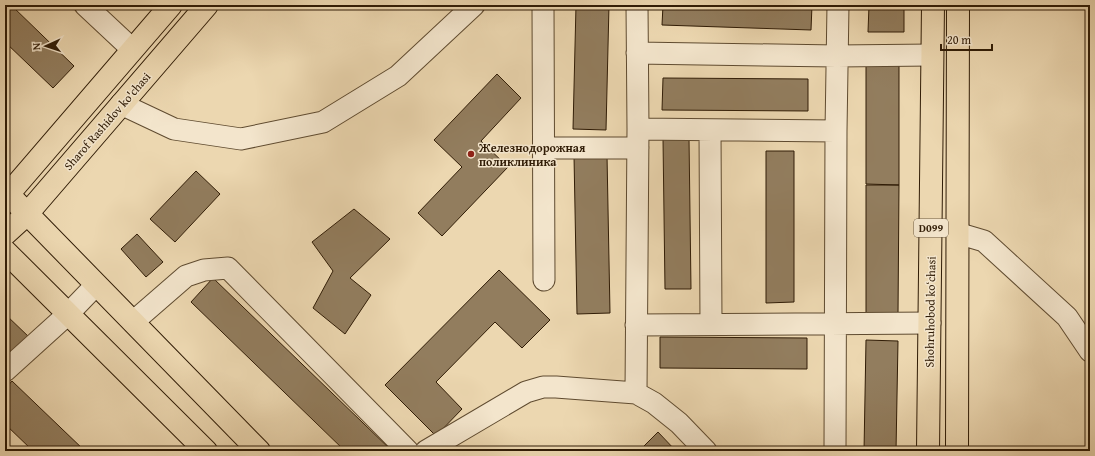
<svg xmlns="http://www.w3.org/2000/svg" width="1095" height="456" font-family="'Gentium Book Plus',serif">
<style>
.building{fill:#927d5e;stroke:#301c06}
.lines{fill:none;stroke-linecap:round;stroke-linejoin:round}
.minor-casing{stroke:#5f4b30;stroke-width:23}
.major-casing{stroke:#301c06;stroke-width:24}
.highway-casing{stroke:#301c06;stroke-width:24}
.minor{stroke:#f3e5cc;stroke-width:21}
.major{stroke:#ecd7b0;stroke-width:22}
.highway{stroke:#ecd7b0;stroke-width:22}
.poi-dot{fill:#8f2418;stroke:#f3e5cc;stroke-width:1.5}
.labels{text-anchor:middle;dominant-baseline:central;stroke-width:3;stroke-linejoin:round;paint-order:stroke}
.shield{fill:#f3e5cc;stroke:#6a5841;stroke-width:1}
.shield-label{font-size:11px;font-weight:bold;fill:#301c06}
.street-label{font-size:12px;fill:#301c06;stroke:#f3e5cc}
.poi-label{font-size:12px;font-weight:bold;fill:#301c06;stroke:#f3e5cc;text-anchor:start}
</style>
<rect width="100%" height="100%" fill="#ecd7b0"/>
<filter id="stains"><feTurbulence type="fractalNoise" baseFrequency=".005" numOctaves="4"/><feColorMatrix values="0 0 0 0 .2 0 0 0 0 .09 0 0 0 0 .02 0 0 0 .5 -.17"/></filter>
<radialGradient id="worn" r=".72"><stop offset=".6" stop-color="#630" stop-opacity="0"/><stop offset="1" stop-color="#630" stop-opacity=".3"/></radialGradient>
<path class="building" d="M5 5H11L74 66 53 88 5 42Z
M576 5H609L606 130 573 129Z
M663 5H812L811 30 662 25Z
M869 5H904V32H868Z
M866 62H899V185L866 184Z
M497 74 521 98 481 141 508 167 442 236 418 213 462 167 434 140Z
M663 78 808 79V111L662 110Z
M689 138 691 289H665L663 139Z
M766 151H794V302L766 303Z
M607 155 610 313 577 314 574 156Z
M196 171 220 194 175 242 150 219Z
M866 185H899L898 315H866Z
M354 209 390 239 350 278 371 295 345 334 313 308 333 271 312 242Z
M137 234 163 262 146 277 121 249Z
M499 270 550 320 522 348 495 322 436 382 462 409 436 436 385 385Z
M213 278 392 451H345L191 302Z
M5 314 30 338 5 360Z
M660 337 807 338V369L660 368Z
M866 340 898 341 896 451H864Z
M12 381 85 451H33L5 424V389Z
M658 432 676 451H639Z"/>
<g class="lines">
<defs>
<path id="minor" d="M85 5 132 49
M543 5 544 280
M637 53 837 56 932 55
M121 104 174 129 241 139 323 122 398 76 474 5
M638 129 836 131
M710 130 711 324
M544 148H638
M957 233 984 241 1067 317 1090 351
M133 322 186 276 204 270 228 268 408 451
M636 325 930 323
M5 371 68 314 96 285
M636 393 638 129 637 5
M426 451 526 392 543 387H556L636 393 654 403 679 423 706 451
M835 451 836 131 838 5"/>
<path id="major" d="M5 191 259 451
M5 198 171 5
M5 234 27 214 207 5
M5 251 206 451"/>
<path id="highway" d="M928 451 933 5
M957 451 958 5"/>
</defs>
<use href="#minor" class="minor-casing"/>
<use href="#major" class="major-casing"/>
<use href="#highway" class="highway-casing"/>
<use href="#minor" class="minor"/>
<use href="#major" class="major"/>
<use href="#highway" class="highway"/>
</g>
<circle class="poi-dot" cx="471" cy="154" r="4"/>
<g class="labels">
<rect class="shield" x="914" y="219" width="34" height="18" rx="3"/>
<g class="shield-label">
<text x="931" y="228">D099</text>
</g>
<g class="street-label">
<text transform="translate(107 121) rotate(-49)">Sharof Rashidov ko'chasi</text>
<text transform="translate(930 312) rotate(-89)">Shohruhobod koʻchasi</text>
</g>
<g class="poi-label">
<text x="479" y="147">Железнодорожная<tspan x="479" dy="14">поликлиника</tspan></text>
</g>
</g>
<rect width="1095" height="456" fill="none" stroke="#ecd7b0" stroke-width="20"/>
<rect x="6" y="6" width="1083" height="444" fill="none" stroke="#301c06" stroke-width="2"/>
<rect x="10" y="10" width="1075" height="436" fill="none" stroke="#301c06"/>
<g transform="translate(46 46) rotate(267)" stroke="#f3e5cc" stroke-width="3" paint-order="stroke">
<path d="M0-3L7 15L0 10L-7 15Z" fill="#301c06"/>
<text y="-6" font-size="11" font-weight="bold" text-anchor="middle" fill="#301c06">N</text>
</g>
<path d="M941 44v6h51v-6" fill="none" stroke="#301c06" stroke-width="2"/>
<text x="947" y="44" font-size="12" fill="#301c06" stroke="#f3e5cc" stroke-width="3" paint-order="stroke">20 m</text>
<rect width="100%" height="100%" filter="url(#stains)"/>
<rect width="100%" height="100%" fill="url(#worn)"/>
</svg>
